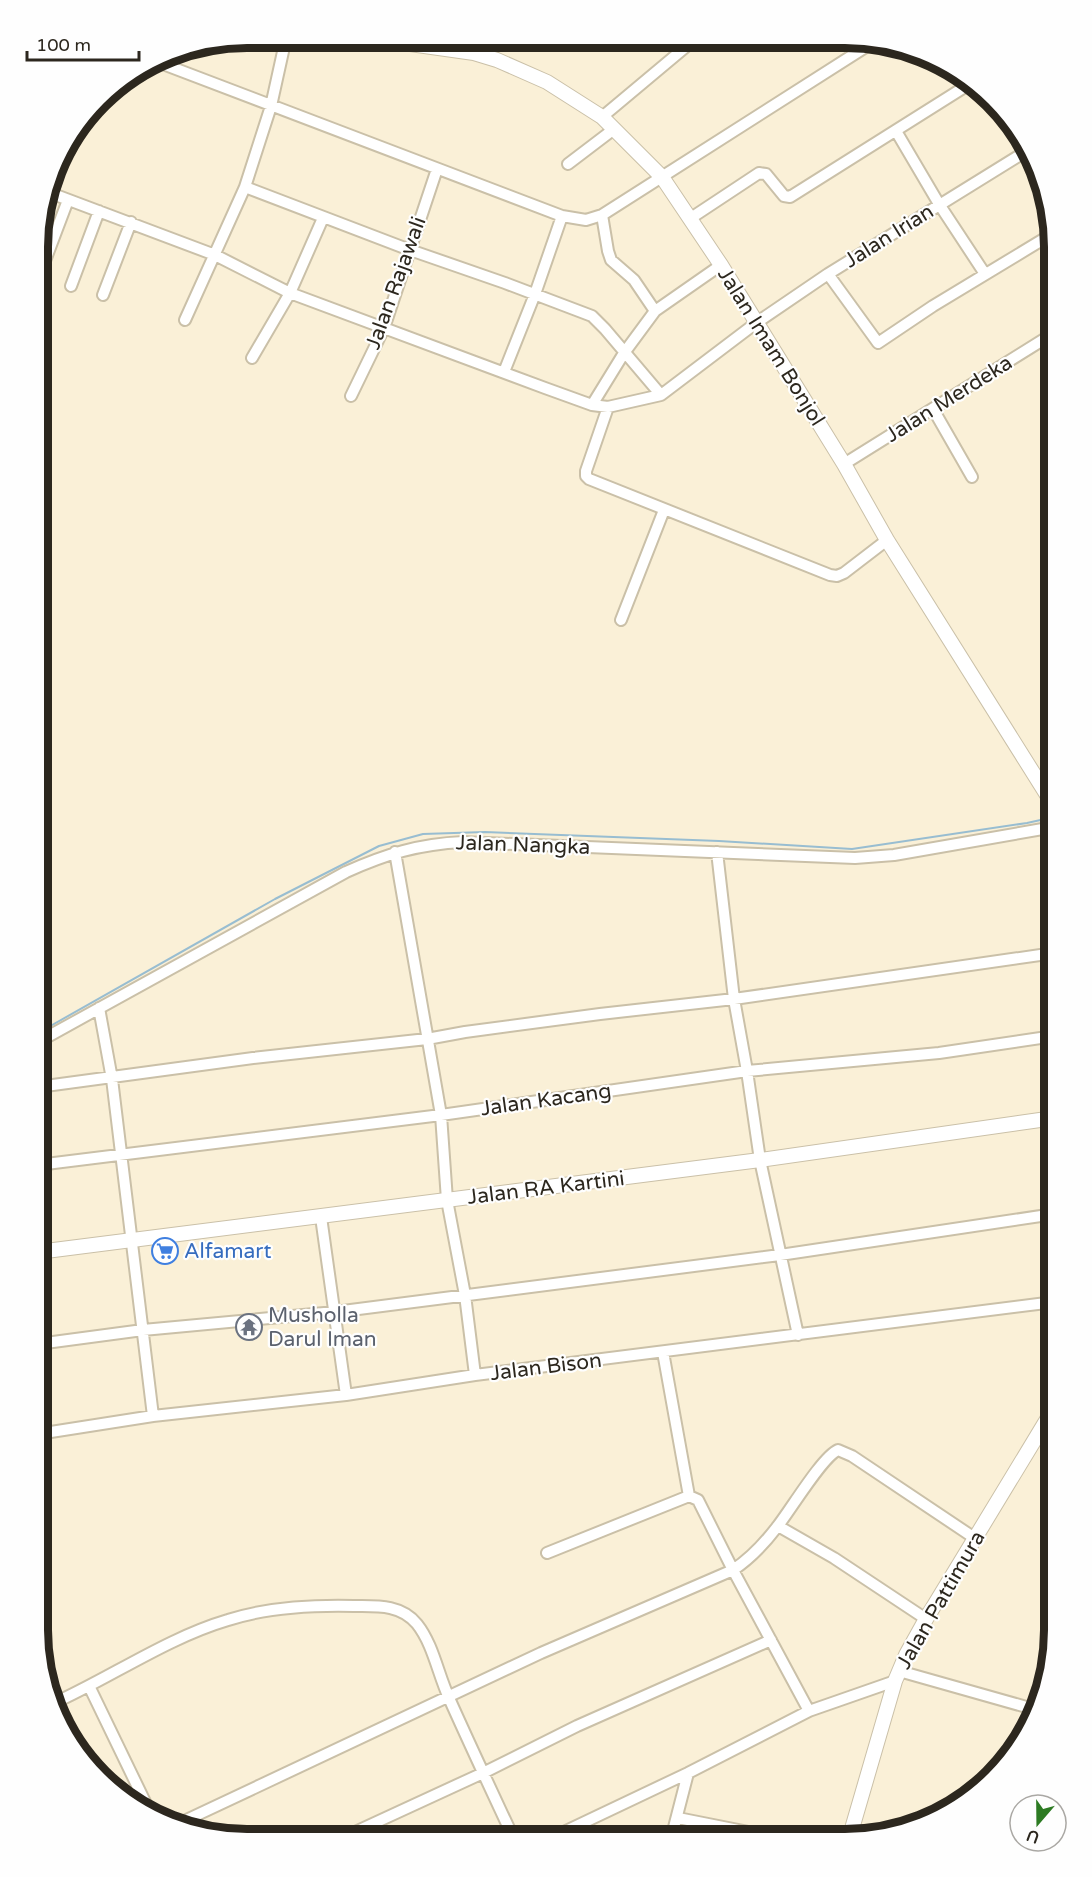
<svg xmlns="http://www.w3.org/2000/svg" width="1092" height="1877" font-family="'Varela Round',sans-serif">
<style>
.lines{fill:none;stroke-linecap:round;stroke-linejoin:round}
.stream{stroke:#98bdd1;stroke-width:2}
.minor-casing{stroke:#cac0a8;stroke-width:14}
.major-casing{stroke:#cac0a8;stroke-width:16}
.minor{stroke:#fff;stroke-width:10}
.major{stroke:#fff;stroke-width:14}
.labels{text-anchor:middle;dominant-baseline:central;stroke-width:4.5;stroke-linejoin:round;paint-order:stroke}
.street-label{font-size:21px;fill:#2c271e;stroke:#fefefe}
.shop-label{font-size:21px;fill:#366cbe;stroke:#fefefe;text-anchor:start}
.worship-label{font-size:21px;fill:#5b616d;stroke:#fefefe;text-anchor:start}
.rim{fill:none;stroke:#2c271e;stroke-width:8}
</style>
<rect width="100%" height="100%" fill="#faf0d7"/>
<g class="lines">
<path class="stream" d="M38 1033 275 899 379 846 423 834 485 832 719 841 852 849 1027 823 1054 817"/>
<defs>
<path id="minor" d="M155 61 562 216 586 220 602 215 875 41
M602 117 694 40
M896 131 939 204 985 274
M568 164 614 129
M245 187 410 250 505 283 592 316 605 329 661 395
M53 194 215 255 290 293 545 388 592 405 608 407 661 395 756 323 828 274 1025 152
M602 215 608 251 611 260 634 280 655 311
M691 218 759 173 766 174 784 196 790 197 971 83
M40 274 68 200
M828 274 878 343 933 306 1052 234
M71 286 99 211
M103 295 131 222
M185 320 245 187 271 106 286 38
M252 358 290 293 323 218
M504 372 535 294 562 216
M351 396 384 328 437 169
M592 405 624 353 655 311 721 265
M608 407 586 471V476L589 479 830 575 837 576 844 573 887 540
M933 409 972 477
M844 464 1054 333
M621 620 664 510
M395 852 441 1115 447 1200 465 1295 475 1375
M717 852 734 999 747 1071 760 1160 798 1335
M99 1008 112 1079 153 1416
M38 1042 346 872C386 854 419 844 463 842L855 858 894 855 1054 827
M38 1087 253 1058 427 1039 465 1032 600 1014 734 999 1054 953
M38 1165 441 1115 747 1071 939 1053 1054 1036
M321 1217 346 1395
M38 1344 143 1330 335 1312 780 1255 1054 1214
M663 1352 689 1496
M1043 1427 1054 1434
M38 1434 153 1416 346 1395 475 1375 1054 1302
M778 1526 834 1558 926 1619
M547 1553 689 1496 698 1500 733 1570C751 1558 764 1544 777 1527 790 1511 822 1457 838 1450L852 1456 976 1539
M899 1671 1037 1710
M90 1688 148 1808
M52 1704C110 1678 167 1638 228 1620 268 1607 312 1605 354 1606 376 1606 401 1604 417 1624 433 1644 438 1674 449 1698 470 1745 492 1792 514 1839
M678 1818 783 1839
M182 1822 541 1653 733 1570 809 1711
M342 1838 483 1773 577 1726 771 1640
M549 1839 688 1773 809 1711 895 1681
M671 1839 688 1773"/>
<path id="major" d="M368 38 474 53 497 60 547 82 602 117 662 177 721 265 844 464 887 540 1054 806
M38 1252 760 1160 1054 1118
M849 1839 895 1681 906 1655 926 1619 1054 1408"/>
</defs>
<use href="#minor" class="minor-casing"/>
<use href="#major" class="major-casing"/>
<use href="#minor" class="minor"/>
<use href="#major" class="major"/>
</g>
<defs>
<symbol id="supermarket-ring" viewBox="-11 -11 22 22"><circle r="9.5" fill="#fefefe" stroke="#3f7fe0" stroke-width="1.5"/><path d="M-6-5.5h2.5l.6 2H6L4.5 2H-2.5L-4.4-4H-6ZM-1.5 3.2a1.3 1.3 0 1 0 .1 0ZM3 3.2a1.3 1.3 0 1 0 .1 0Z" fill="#3f7fe0"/></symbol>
<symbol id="temple-ring" viewBox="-11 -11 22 22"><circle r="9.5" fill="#fefefe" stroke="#6b7280" stroke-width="1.5"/><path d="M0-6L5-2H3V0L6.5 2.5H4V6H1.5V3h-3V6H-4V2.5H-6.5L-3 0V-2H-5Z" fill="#6b7280"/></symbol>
</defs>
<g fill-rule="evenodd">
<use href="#supermarket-ring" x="150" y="1236" width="30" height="30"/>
<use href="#temple-ring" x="234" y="1312" width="30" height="30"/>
</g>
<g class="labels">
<g class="street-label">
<text transform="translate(889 236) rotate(-32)">Jalan Irian</text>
<text transform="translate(396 283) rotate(-70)">Jalan Rajawali</text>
<text transform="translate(771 347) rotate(58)">Jalan Imam Bonjol</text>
<text transform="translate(949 399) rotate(-32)">Jalan Merdeka</text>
<text transform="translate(523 845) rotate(2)">Jalan Nangka</text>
<text transform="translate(546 1100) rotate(-8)">Jalan Kacang</text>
<text transform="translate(546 1188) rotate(-7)">Jalan RA Kartini</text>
<text transform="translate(546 1367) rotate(-7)">Jalan Bison</text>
<text transform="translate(941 1600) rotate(-60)">Jalan Pattimura</text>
</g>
<g class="shop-label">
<text x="184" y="1251">Alfamart</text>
</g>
<g class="worship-label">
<text x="268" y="1315">Musholla<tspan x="268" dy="24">Darul Iman</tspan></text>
</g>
</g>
<path d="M0 0H1092V1877H0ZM247 48H845A199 199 0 0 1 1044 247V1630A199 199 0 0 1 845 1829H247A199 199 0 0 1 48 1630V247A199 199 0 0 1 247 48Z" fill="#fefefe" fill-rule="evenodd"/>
<path class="rim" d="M247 48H845A199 199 0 0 1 1044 247V1630A199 199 0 0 1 845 1829H247A199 199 0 0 1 48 1630V247A199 199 0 0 1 247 48Z"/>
<g transform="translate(1038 1823) rotate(200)"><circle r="28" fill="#fefefe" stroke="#aaa8a4" stroke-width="1.5"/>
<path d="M0-4.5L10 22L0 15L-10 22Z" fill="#2d7b23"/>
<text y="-9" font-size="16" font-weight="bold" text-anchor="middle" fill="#2c271e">U</text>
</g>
<path d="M27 51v9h112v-9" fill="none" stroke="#2c271e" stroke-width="3"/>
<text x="36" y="51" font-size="18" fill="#2c271e" stroke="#fefefe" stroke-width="4.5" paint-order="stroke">100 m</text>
</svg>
